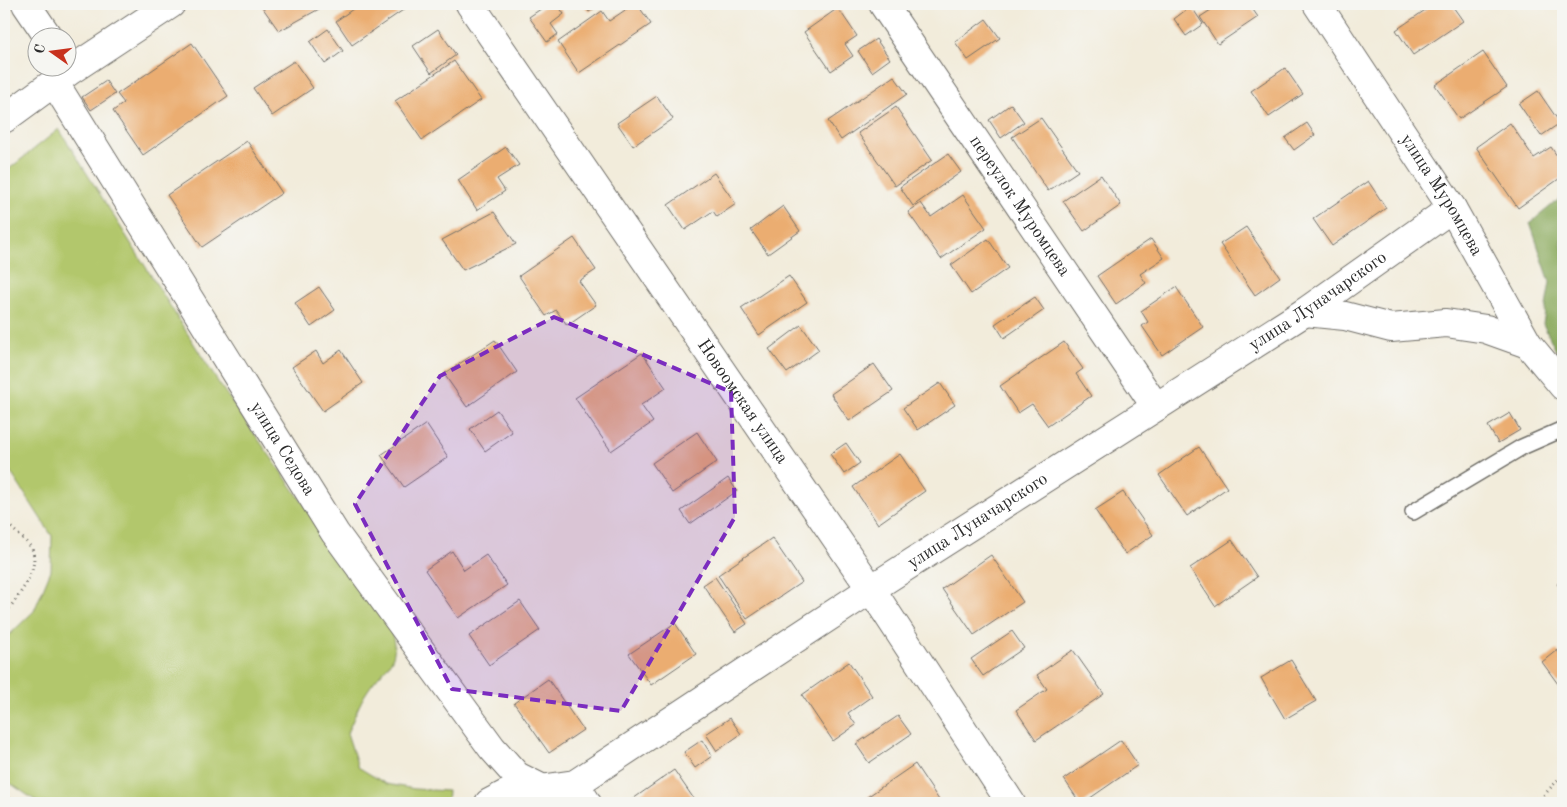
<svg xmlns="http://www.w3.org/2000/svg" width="1567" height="807" font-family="'Old Standard TT',serif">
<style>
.green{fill:#b2c76c;stroke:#6e794c}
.forest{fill:#8dac60;stroke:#5c6c46}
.building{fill:#ebad71}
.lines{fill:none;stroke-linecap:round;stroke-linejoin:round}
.service-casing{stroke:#716f69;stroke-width:18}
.minor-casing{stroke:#716f69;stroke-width:30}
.path{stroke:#716f69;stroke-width:3;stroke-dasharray:1 4;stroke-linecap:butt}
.service{stroke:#fff;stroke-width:15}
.minor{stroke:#fff;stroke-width:28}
.rail-casing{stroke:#2b2b2b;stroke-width:5.5}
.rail{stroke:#f6f6f2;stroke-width:4;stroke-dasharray:11;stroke-linecap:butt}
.marked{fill:#7b2cbf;fill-opacity:0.2;stroke:#7b2cbf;stroke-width:4;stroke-dasharray:10 6;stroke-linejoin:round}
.labels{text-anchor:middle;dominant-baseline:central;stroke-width:5;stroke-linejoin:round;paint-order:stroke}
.street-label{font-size:18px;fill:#2b2b2b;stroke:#f6f6f2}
</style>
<rect width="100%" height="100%" fill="#f6f6f2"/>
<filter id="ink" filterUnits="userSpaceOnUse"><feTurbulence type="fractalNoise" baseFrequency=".02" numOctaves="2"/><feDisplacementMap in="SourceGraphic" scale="10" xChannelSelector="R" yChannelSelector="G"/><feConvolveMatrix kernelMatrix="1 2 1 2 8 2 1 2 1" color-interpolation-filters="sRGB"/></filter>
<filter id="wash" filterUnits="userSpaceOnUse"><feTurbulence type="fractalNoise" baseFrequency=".0096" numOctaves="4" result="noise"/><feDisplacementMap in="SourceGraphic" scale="20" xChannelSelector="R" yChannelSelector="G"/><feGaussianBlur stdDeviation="1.12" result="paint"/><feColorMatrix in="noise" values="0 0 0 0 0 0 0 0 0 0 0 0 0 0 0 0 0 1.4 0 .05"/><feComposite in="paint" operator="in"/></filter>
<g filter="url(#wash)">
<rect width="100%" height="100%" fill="#f2ecdb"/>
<path class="green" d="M59 129 218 382 389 625C403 663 387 662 368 690 359 703 354 719 347 733L358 767 386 784 415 789 448 791 447 803H39L4 779V640L34 611 51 570 52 536 4 462V173Z"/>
<path class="forest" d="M1563 196V236L1561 240 1563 250V365L1543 324 1550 282 1530 223Z"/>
<g id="blocks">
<path class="building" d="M260 4H328L279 31Z
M360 4H407L409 6 352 45 336 21Z
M548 4H557L564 14 551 24 558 34 547 42 529 17Z
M583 4H600L589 12Z
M634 4H637L651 24 579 73 558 42 602 11 609 21Z
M1220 4H1249L1258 17 1218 44 1200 17Z
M1434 4H1451L1463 21 1413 55 1396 30Z
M1191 6 1203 24 1186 36 1174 19Z
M838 8 857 36 845 44 853 56 831 71 804 32Z
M986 19 1000 38 968 60 955 42Z
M328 29 343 51 325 64 310 42Z
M438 29 456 55 431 73 413 46Z
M876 39 890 59 872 72 858 51Z
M192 43 228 96 143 155 113 111 124 103 117 94Z
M1483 52 1507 87 1459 119 1435 85Z
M294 61 313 88 272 116 253 88Z
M454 61 481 100 422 140 395 101Z
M1285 68 1303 94 1269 117 1251 91Z
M894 76 907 94 841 140 828 121Z
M106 81 115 94 91 110 82 97Z
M1538 91 1560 123 1541 136 1519 104Z
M657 96 673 119 633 146 617 123Z
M1011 104 1024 122 1001 138 989 120Z
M896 107 932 160 895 186 858 133Z
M1041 118 1078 171 1048 191 1012 137Z
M1307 123 1315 135 1294 150 1285 138Z
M1510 123 1534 158 1551 147 1563 165V176L1518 208 1476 147Z
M247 141 282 193 202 247 167 195Z
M506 147 519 165 497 179 505 191 477 210 458 180Z
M948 154 961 172 913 206 900 187Z
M714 173 736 204 717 217 713 211 685 230 668 205Z
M1101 175 1121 205 1084 231 1063 201Z
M1368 181 1386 208 1332 246 1313 219Z
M963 195 986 228 941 259 908 212 921 203 931 217Z
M783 206 800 231 768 254 751 230Z
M494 212 516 244 463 270 442 240Z
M1246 227 1280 277 1255 295 1220 244Z
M574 238 596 270 579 281 596 305 567 325 556 310 546 316 519 276Z
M988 239 1008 268 971 294 951 265Z
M1151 239 1164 258 1140 274 1146 283 1116 304 1097 276Z
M789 276 807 302 759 335 741 308Z
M319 287 335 310 311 327 295 303Z
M1176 287 1203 327 1162 355 1142 326 1148 322 1141 311Z
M1035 297 1044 310 1004 338 995 324Z
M801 325 819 350 787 373 769 349Z
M495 340 517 372 467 407 444 374Z
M1064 342 1083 369 1076 374 1091 396 1048 426 1032 404 1018 413 1000 386Z
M341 350 363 383 323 411 292 367 316 351 323 363Z
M642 353 666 388 641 405 653 422 611 451 575 398Z
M874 364 893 391 849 421 831 394Z
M940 383 955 405 918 430 903 408Z
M497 410 512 432 485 451 470 429Z
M1510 413 1520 430 1498 443 1488 426Z
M426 424 448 457 404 487 381 455Z
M697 432 717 462 672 493 652 463Z
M846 443 860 463 844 474 830 454Z
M1199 447 1227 488 1187 516 1159 475Z
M900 454 925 491 878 524 853 487Z
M728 478 737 491 690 524 681 511Z
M1123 492 1153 535 1125 554 1095 510Z
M772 538 802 582 747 619 718 575Z
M1232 540 1257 577 1215 606 1190 568Z
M452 551 464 570 486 555 507 585 458 618 425 570Z
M991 555 1023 602 974 635 942 589Z
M715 577 747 624 735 632 703 585Z
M1563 579V592L1557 584Z
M520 601 540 630 489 665 469 636Z
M675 623 696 654 651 685 629 654Z
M1012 631 1024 648 983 676 971 659Z
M1073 650 1104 694 1036 740 1016 710 1047 689 1037 675Z
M1557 650 1563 659V680L1558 684 1542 662Z
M1291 660 1316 701 1285 719 1261 678Z
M849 662 872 696 848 713 856 725 833 741 802 695Z
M548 679 583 730 549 753 514 703Z
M898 716 911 734 869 763 856 744Z
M730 718 741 734 717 751 706 734Z
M702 740 712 756 695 768 684 752Z
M1121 740 1138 765 1083 803H1080L1064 779Z
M915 764 941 803H872L867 797Z
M674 770 694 799 689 803H632L630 801Z"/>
</g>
</g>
<g filter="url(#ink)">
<use href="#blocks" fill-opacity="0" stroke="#716f69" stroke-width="1"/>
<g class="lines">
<defs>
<path id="service" d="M1413 512 1522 447 1563 429"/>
<g id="minor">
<path d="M26 4 49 38"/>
<path id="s1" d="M470 4 871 589 1011 803"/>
<path id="s2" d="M883 4 1156 407"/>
<path id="s3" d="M1317 4 1452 208 1528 344 1563 386"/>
<path id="s4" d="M54 82 335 533 492 748 517 776 543 789"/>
<path d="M4 119 71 70 171 4"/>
<path d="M1305 312 1345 316 1391 328 1446 323 1486 329 1528 344"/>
<path d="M575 784 587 803"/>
<path id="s5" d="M489 803 506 794 575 784 871 589 1305 312 1452 208"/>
</g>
</defs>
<use href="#service" class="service-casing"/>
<use href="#minor" class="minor-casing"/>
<path class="path" d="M4 521C9 526 29 543 32 549 41 570 16 599 4 615
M1537 803 1563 774"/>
<use href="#service" class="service"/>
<use href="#minor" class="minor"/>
<defs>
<path id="rail" d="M4 797 14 803"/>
</defs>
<use href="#rail" class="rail-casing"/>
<use href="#rail" class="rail"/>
</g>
</g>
<path class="marked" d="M554 317 731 392 735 517 621 711 452 689 355 504 440 376Z"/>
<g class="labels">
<g class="street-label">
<text stroke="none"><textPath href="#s3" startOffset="228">улица Муромцева</textPath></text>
<text stroke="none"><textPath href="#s2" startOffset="244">переулок Муромцева</textPath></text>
<text stroke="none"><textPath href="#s5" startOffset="975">улица Луначарского</textPath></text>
<text stroke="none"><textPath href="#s1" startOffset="482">Новоомская улица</textPath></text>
<text stroke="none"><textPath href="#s4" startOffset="432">улица Седова</textPath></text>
<text stroke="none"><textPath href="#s5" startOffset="570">улица Луначарского</textPath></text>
</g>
</g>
<rect width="1567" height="807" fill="none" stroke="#f6f6f2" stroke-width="20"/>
<g transform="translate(52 52) rotate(284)"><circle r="24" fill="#f6f6f2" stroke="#a5a5a2"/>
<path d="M0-4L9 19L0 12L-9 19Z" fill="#c8321e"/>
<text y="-8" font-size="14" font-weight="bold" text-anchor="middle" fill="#2b2b2b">С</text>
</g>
</svg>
